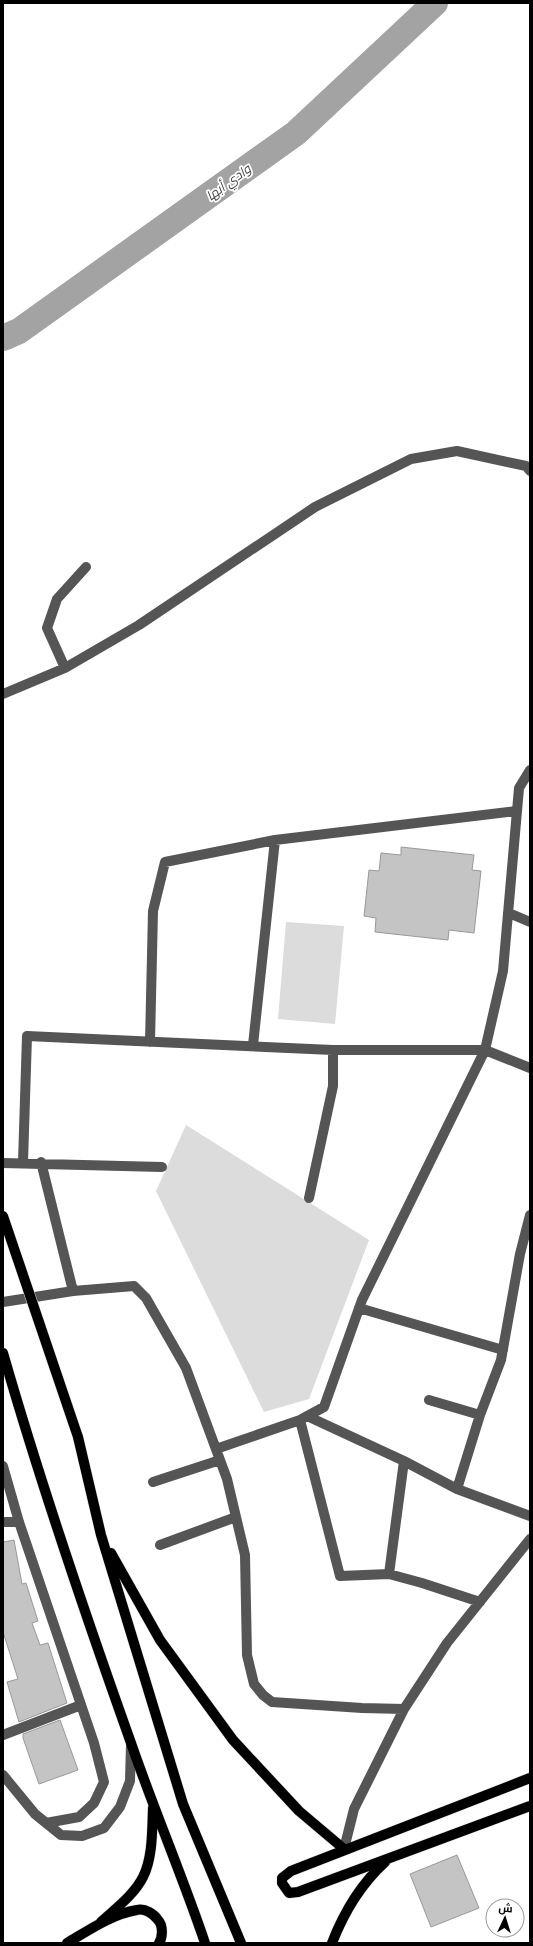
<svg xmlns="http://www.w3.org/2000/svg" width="533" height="1946" font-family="Quicksand,Cairo,sans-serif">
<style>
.green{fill:#dcdcdc}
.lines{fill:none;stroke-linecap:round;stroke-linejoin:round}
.river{stroke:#a3a3a3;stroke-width:26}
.building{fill:#c4c4c4;stroke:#999}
.major-casing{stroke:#dbdbdb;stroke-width:11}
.minor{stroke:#555;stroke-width:10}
.major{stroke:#000;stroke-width:10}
.major-bridge-casing{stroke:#dbdbdb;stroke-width:11;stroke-linecap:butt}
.major-bridge{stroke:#000;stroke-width:10}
.labels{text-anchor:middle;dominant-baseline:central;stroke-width:3.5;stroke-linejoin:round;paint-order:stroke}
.water-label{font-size:13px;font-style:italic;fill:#444;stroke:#fff}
</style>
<rect width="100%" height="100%" fill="#fff"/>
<path class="green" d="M286 922 344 926 335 1024 278 1019Z
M186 1125 369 1240 309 1399 264 1412 156 1191Z"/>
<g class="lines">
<path class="river" d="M3 338 19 331 296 133 435 3"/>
</g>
<path class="building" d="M401 847 474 855 472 870 481 871 474 933 449 930 448 940 375 932 376 918 364 916 369 870 379 871 381 853 401 855Z
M14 1540 22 1584 26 1583 38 1621 32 1623 40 1645 48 1643 67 1703 19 1722 7 1682 18 1679 3 1632V1542Z
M60 1720 78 1770 39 1784 23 1738V1734Z
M457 1855 479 1908 431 1927 410 1874Z"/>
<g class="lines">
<defs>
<path id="major" d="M3 1353C41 1485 85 1614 131 1743 154 1810 182 1875 205 1943
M78 1437 101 1535 183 1804 241 1943
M111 1553 160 1640 233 1740 299 1811 344 1849
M530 1778 291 1871 282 1878V1883L289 1893 298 1892 530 1806
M101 1922C115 1909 134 1895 143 1877 153 1857 152 1830 153 1808
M67 1943C89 1930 112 1914 137 1910 145 1908 154 1914 158 1920 163 1925 163 1937 159 1943
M332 1943C344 1912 361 1884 385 1862"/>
</defs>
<use href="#major" class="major-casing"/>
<path class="minor" d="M65 668 47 628 57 599 86 567
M3 694 65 668 139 625 315 507 411 459 457 451 526 466 530 471
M509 913 530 922
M150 1042 153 911 165 862 275 840 517 811
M253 1045 275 840
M23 1162 27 1036 333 1050H485L530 1068
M41 1162 73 1291 134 1286 146 1298 186 1368 227 1479 245 1555 247 1655 254 1684 263 1695 272 1702 362 1708 404 1709
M3 1163 162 1167
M309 1198 333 1086V1050
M3 1302 73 1291
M359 1308 503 1350
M429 1400 480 1415
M307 1416 404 1461 457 1489 530 1516
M300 1420 340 1576 389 1574 422 1583 480 1602
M216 1449 300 1420 324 1407 362 1300 485 1050 503 971 519 788 530 770
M3 1466 19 1522 94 1743 104 1782 94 1803 79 1817 46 1823
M153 1482 220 1460
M457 1489 480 1415 501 1360 520 1254 530 1215
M3 1522H19
M160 1545 236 1517
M389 1574 404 1461
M3 1735 81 1705
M3 1775 35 1814 61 1835 82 1836 104 1828 120 1807 130 1781 131 1744
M344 1849 354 1809 404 1709 447 1643 530 1539"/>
<use href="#major" class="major"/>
<defs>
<path id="major-bridge" d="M3 1216 78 1437"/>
</defs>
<use href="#major-bridge" class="major-bridge-casing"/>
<use href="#major-bridge" class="major-bridge"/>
</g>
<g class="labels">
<g class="water-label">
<text transform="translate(228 182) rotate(-36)">وادي أبها</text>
</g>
</g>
<rect width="533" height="1946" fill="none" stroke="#000000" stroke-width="8"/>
<g transform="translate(505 1918) rotate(4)"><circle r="19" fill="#ffffff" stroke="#999999"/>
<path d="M0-3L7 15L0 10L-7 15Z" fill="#000000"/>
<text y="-6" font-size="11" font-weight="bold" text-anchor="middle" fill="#000000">ش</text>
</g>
</svg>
